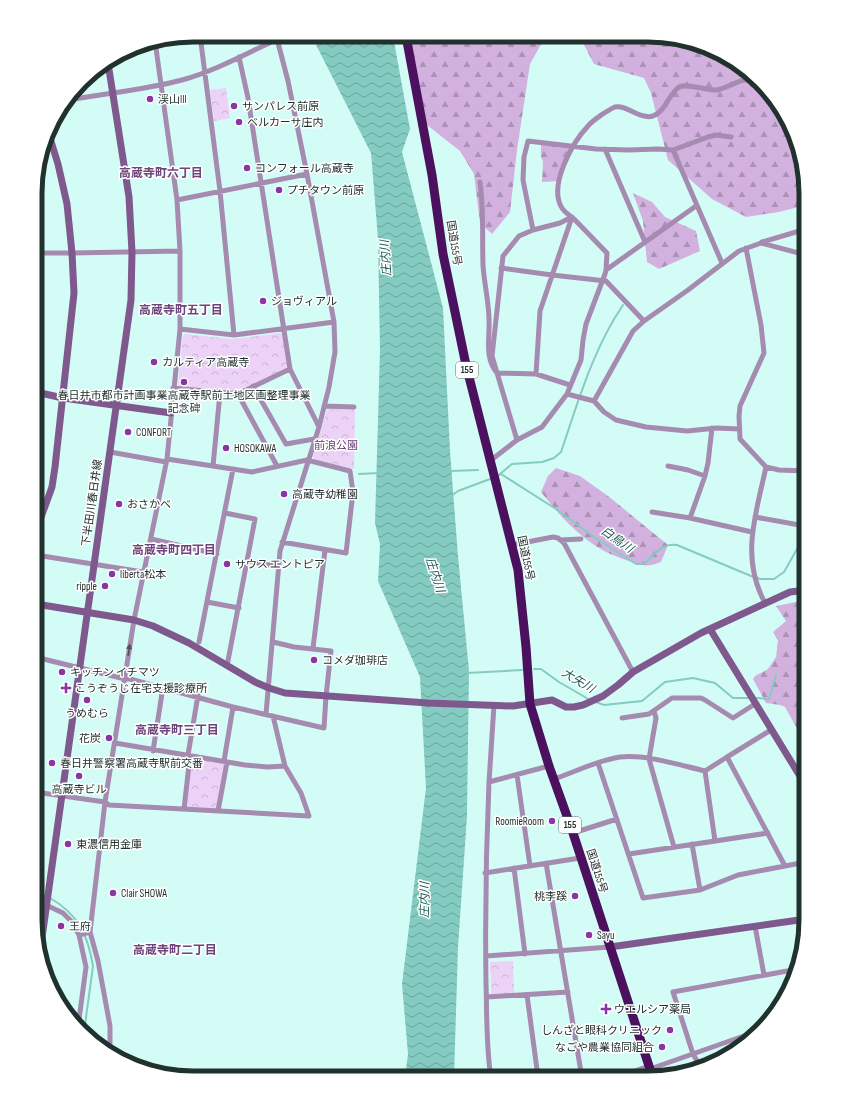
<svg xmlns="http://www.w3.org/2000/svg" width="841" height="1113" font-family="'Sofia Sans Condensed','Noto Sans JP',sans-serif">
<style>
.forest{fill:url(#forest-firs)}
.park{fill:url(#park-crowns)}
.water{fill:url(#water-waves)}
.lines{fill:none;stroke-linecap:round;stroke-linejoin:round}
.stream{stroke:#84cbc1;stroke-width:2}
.street{stroke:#a58baf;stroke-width:5}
.secondary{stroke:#7f598d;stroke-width:7}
.highway{stroke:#4c115e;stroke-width:9}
.oneway{fill:#4f505b}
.poi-dot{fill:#8935a4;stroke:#fff;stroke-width:1.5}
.labels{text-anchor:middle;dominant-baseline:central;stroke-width:3;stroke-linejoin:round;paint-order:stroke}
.shield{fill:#fff;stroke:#646f6d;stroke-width:1}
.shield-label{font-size:10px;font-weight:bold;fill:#21312e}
.poi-label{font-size:11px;fill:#21312e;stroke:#fff;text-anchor:start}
.street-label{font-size:11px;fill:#21312e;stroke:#fff}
.park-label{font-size:11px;fill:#683d76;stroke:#fff}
.neighbourhood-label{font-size:12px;font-weight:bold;fill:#6d447c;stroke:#fff}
.water-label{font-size:12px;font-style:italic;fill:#1c5852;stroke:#fff}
.rim{fill:none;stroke:#21312e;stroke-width:5}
</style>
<defs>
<pattern id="forest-firs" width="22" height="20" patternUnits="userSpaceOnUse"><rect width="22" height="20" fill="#d2b1df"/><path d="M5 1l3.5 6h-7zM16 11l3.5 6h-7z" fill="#aa91b5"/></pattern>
<pattern id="park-crowns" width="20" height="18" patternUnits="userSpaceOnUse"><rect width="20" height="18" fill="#edd2f7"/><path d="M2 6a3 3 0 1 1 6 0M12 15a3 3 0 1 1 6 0" fill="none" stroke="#cbb5d4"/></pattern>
<pattern id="water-waves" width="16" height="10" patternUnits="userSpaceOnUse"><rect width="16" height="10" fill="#84cbc1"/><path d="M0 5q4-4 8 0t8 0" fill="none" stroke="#6ca59d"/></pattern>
</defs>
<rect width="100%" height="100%" fill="#d4fcf6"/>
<path class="forest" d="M410 36H552L540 46 530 64 517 150 510 212 492 234 480 223 474 174 460 151 427 125 418 109Z
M576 36H669L736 62 767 89 790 123 806 193V205L779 212 746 217 712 199 668 160 651 93 644 78 594 64 581 39Z
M541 143 573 147 559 181 542 182 543 161 541 157Z
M633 193 652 202 665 217 696 231 700 251 659 269 647 262 643 221Z
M556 468 580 476 608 496 668 545 661 562C645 568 645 565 629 561 589 549 566 523 541 492L548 476Z
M806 600V733L801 736 785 707 780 705 766 703 753 679 755 676 768 669 776 657 778 641 773 632 786 621 776 606Z"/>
<path class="park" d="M226 88 230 118 214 121 210 90Z
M280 333 283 334 288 365 286 368 238 392 180 386 178 384 183 336 185 334 234 339Z
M330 408 355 409 354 469 314 459 313 456 327 410Z
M192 758 224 763 225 765 216 809 185 807Z
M513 961 514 993 491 994V973H490V962Z"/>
<path class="water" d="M311 35 393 36 410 129 402 152 443 308 450 451 458 556 469 671 467 816 458 947 454 1077H405L408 1054 402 984 426 788 420 677 378 581 380 544 375 523 380 350 378 239 371 153Z"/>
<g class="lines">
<path class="stream" d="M450 471 478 470
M359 474 380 473
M500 474 512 464 542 462 554 458 561 452C578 402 593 349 623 305
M499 475 501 474 556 509 594 537 636 564H643C656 555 659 543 677 545L751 576 761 579H774L784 572 797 549 806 542
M451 496 458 491 490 479
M534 669H541L559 682 590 700
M467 673 522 670
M756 698 769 699 776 675
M596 702 604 705 642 701 665 682 693 678 715 683 733 698H749
M35 889 46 896
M50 898C78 914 88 935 93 966L84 1032"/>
<path class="street" d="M200 35 220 191 234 335
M239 57 248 98 290 369 319 427
M68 100C106 93 145 90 182 80 215 71 247 53 278 39
M605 149 645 242
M673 150 722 263
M480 182C484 210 482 237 483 265 484 283 489 302 489 320 490 339 484 357 497 373L536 374 570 385
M177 200 307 174
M533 230 523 180 524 157 528 141 596 149 629 150 658 149 673 150 708 137 716 135 731 137
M762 242 806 229
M746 248 761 325 764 353 740 406 739 416 740 439 766 467 779 470 806 471
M36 253H72L180 251
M501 268 552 275 606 281 644 321
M606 270 607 253C596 242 586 231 575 220 571 216 565 213 562 208 548 186 572 143 588 126 593 120 608 110 615 107 626 104 640 120 653 116 666 111 668 95 679 87 687 83 705 90 715 90 725 90 739 79 746 80 754 81 761 87 768 91
M180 329 234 335 334 322
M536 374 540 311 572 217
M253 386 286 444 314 439
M173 388 238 394 290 369
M238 394 277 466
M567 394 594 401 604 412 616 420 646 427 687 431 717 428 739 429
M594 401 633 331 644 321 688 290 739 251 761 243 806 255
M324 406 354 407
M517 440 492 356 503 256 519 236 533 230 560 223 572 217
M110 452 166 462
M167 459 252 472 307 460 350 471 353 492 346 553 282 542
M490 461 517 440 542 427 567 394 581 360 583 340 586 324 605 274 606 270 696 206
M213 466 220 393
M668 466 688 470 705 476
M652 512 690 518 752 532
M225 513 255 519 227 666
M755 517 805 526 806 521
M690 518 705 476 708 463 712 428
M151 539 217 554
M560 540 581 539
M512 545 553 537 558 538 564 543 633 672
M36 555 143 572
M248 561 279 567
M207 602 239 608
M765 603C740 557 756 514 766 467
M199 642 233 469
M313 648 325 550
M35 657 125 679H130L233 707 324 728 326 696 331 651 294 647 273 642
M35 677 38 657
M654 711 656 718 649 759 674 847
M266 714 280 551 319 427 329 387 335 352 334 322 307 174 288 81 276 35
M622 718 649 714 672 698H701L705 700 733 718 755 704
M771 730 727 757 785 866
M115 743 245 765 267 767 285 766
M153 751 163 687
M188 755 198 695
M224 761 233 707
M598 763 643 898 700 890 738 875 806 862
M705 771 715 841
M517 775 530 866
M554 779C575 772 598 760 620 757 646 754 679 765 705 771L727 757
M489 782 494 705
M35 792 105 802 109 805 309 816 301 793 285 766 273 716
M184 809 190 756
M218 811 227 762
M573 833 617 819
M692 844 700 890
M629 854 768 833
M546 863 582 1078
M514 868 525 954
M485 873 580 858
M35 897 46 905 63 913 72 922 79 935 86 967 78 1027
M755 926 764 975
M79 935 90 932
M486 956 610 947
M527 995 538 1077
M487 997 568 992
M736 1039 740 1047
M110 1053V1026L98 961 90 932 105 802 134 620 167 459 180 329V251L177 200 155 41
M700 1066 693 1054 673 992 798 969
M650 1069 758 1031
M491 1073 552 1078
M491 1078C486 1047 487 1014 486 983 485 916 486 849 489 782L549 766
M615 1078 649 1066"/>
<path class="secondary" d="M36 392 63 398 171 413
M36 531 52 487 55 467 74 293 72 253 67 204 58 164 49 135
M36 604 134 620 153 626 189 643 255 682 269 688 285 693 428 703 513 706 552 700 566 707H574L583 705 603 696 618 685 633 672 701 633 790 592 806 590
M710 629 806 786
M41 945 131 300 132 252 129 197 108 63
M610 947 806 919"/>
<path class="highway" d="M406 36 432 175 443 254 466 365 518 570 526 647 530 704 549 766 573 833 649 1066 653 1077"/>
</g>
<defs><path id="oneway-solid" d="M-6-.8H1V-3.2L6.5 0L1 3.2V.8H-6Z"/></defs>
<use class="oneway" href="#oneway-solid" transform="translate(129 650) rotate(-82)"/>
<g class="poi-dot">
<circle cx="150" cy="99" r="4"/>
<circle cx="234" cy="106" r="4"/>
<circle cx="239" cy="122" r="4"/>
<circle cx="247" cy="168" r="4"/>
<circle cx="279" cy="190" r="4"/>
<circle cx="263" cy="301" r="4"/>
<circle cx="154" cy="362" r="4"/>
<circle cx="184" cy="382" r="4"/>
<circle cx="128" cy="432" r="4"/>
<circle cx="226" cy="448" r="4"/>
<circle cx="284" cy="494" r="4"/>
<circle cx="119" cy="504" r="4"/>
<circle cx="227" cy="564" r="4"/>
<circle cx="112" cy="574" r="4"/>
<circle cx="105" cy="586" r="4"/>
<circle cx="314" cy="660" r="4"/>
<circle cx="62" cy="672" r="4"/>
<path d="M64 682h4v4h4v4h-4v4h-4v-4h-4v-4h4z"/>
<circle cx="87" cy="700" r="4"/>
<circle cx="109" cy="738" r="4"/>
<circle cx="52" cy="763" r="4"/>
<circle cx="79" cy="776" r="4"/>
<circle cx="552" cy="821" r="4"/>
<circle cx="68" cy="844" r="4"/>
<circle cx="113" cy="893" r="4"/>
<circle cx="575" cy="896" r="4"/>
<circle cx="61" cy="926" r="4"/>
<circle cx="589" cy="935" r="4"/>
<path d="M604 1003h4v4h4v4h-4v4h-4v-4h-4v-4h4z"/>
<circle cx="670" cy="1030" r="4"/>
<circle cx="662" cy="1047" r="4"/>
</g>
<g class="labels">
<g class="shield">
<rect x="456" y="362" width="22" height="16" rx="3"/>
<rect x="559" y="817" width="22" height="16" rx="3"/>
</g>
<g class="shield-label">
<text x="467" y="370">155</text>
<text x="570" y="825">155</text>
</g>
<g class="poi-label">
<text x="158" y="99">渓山III</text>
<text x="242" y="106">サンパレス前原</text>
<text x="247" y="122">ベルカーサ庄内</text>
<text x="255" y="168">コンフォール高蔵寺</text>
<text x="287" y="190">プチタウン前原</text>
<text x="271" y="301">ジョヴィアル</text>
<text x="162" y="362">カルティア高蔵寺</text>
<text x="184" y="395" text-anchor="middle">春日井市都市計画事業高蔵寺駅前土地区画整理事業<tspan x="184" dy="13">記念碑</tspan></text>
<text x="136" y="432">CONFORT</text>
<text x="234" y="448">HOSOKAWA</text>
<text x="292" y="494">高蔵寺幼稚園</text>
<text x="127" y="504">おさかべ</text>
<text x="235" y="564">サウス エントピア</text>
<text x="120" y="574">liberta松本</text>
<text x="97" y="586" text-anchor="end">ripple</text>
<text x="322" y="660">コメダ珈琲店</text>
<text x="70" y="672">キッチン イチマツ</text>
<text x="75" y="688">こうぞうじ在宅支援診療所</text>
<text x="87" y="713" text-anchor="middle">うめむら</text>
<text x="101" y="738" text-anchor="end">花炭</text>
<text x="60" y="763">春日井警察署高蔵寺駅前交番</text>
<text x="79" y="789" text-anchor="middle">高蔵寺ビル</text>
<text x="544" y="821" text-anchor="end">RoomieRoom</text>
<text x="76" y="844">東濃信用金庫</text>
<text x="121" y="893">Clair SHOWA</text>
<text x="567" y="896" text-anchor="end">桃李蹊</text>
<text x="69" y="926">王府</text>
<text x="597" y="935">Sayu</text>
<text x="614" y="1009">ウエルシア薬局</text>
<text x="662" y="1030" text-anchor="end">しんざと眼科クリニック</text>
<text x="654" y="1047" text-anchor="end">なごや農業協同組合</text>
</g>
<g class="street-label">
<text transform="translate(454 243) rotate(81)">国道155号</text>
<text transform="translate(92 503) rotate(-82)">下半田川春日井線</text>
<text transform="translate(526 558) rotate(78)">国道155号</text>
<text transform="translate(597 871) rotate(72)">国道155号</text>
</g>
<g class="park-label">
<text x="336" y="445">前浪公園</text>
</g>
<g class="neighbourhood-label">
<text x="161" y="173">高蔵寺町六丁目</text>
<text x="181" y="310">高蔵寺町五丁目</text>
<text x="174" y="550">高蔵寺町四丁目</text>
<text x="177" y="730">高蔵寺町三丁目</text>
<text x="175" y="950">高蔵寺町二丁目</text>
</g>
<g class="water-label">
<text transform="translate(386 258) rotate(-94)">庄内川</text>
<text transform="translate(617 540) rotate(35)">白鳥川</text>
<text transform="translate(435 575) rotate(72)">庄内川</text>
<text transform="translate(578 681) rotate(31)">大矢川</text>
<text transform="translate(425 900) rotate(-89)">庄内川</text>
</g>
</g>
<path d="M0 0H841V1113H0ZM193 42H648A151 151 0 0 1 799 193V920A151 151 0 0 1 648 1071H193A151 151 0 0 1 42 920V193A151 151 0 0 1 193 42Z" fill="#fff" fill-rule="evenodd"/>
<path class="rim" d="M193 42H648A151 151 0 0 1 799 193V920A151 151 0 0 1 648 1071H193A151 151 0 0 1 42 920V193A151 151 0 0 1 193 42Z"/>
</svg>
